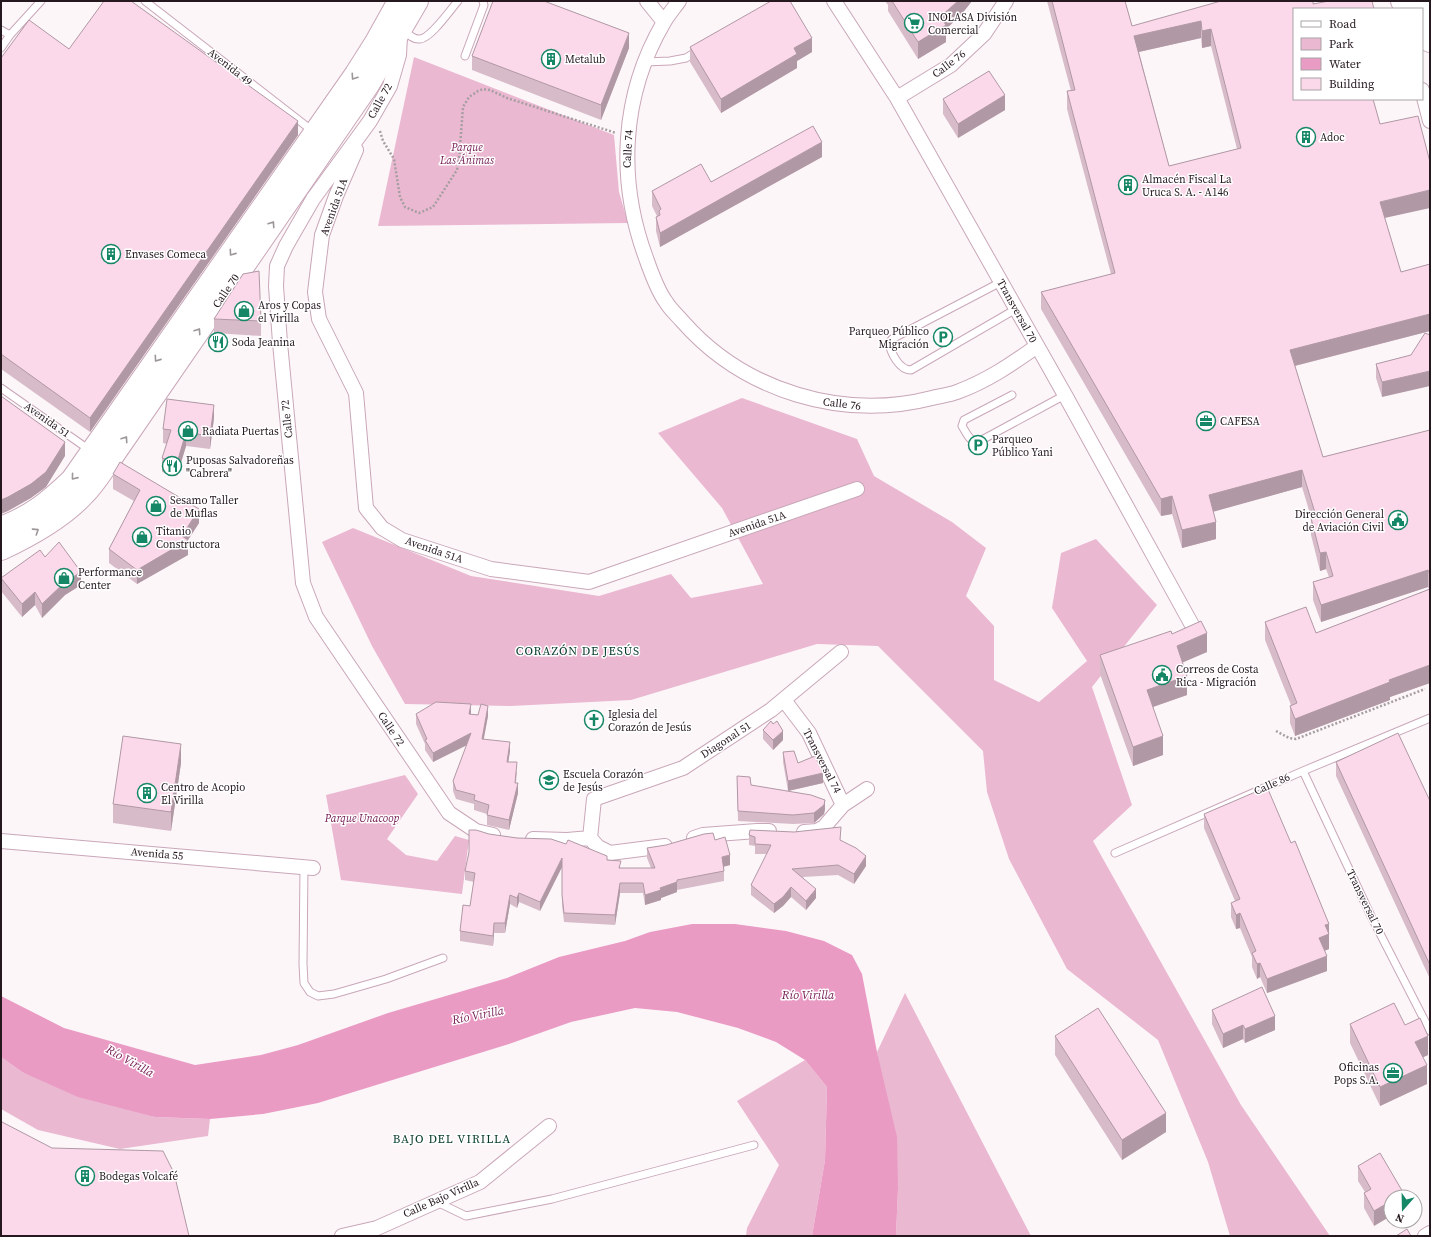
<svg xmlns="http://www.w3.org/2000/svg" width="1431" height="1237" font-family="'Source Serif 4',serif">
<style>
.green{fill:#eab8d1}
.water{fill:#ea9bc4}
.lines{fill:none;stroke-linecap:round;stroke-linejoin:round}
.service-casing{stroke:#c9a7b8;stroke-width:9}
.minor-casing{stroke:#c9a7b8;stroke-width:16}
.primary-casing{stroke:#c9a7b8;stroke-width:24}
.trunk-casing{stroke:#c9a7b8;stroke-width:24}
.path{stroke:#a79ea2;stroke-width:2.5;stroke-dasharray:2 2;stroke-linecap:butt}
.service{stroke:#fff;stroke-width:7}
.minor{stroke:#fff;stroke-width:14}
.primary{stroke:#fff;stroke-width:22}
.trunk{stroke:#fff;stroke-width:22}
.wall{fill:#d8bbc9;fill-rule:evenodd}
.shaded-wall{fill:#b098a4}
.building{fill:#fbd9ea;stroke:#b098a4;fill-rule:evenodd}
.oneway{stroke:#9d979a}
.labels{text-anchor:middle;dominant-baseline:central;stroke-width:3;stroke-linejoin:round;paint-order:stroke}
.poi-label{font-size:11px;fill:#25181f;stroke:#fff;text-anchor:start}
.street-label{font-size:11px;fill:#25181f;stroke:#fff}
.park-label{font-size:11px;font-style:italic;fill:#731951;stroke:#fff}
.neighbourhood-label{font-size:12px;letter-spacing:1px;fill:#063a2a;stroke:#fff}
.water-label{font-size:12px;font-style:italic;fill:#731951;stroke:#fff}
</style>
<rect width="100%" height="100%" fill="#fdf6f9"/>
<path class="green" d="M414 57 614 135 619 192 628 223 378 226Z
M742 398 857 439 874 476 952 522 986 548 966 596 994 626V680L1039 702 1087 661 1052 608 1061 553 1096 539 1157 605 1092 687 1132 805 1093 841 1241 1105 1330 1236H1230L1208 1162 1158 1040 1067 969 1009 859 987 792 983 751 878 646 817 644 631 700 511 706 405 704 372 646 322 542 353 528 471 576 599 596 671 574 691 598 763 584 722 508 658 433Z
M405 775 418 794 387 839 406 855 437 861 455 836 469 840 462 894 341 880 326 795Z
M905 993 1031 1236H896L898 1189 877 1052Z
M1 1057 22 1072 155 1117 210 1119 208 1136 120 1149 38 1130 1 1109Z
M805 1060 827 1087 825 1160 812 1236H746L747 1228 779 1165 737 1101Z"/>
<path class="water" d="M692 924H735L786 931 824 941 852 955 862 974 877 1052 897 1137 898 1189 896 1236H812L825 1160 827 1087 805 1060 776 1042 738 1028 677 1012 635 1008 571 1022 509 1044 318 1103 263 1114 210 1119 155 1117 78 1097 22 1072 1 1057V996L64 1028 195 1065 261 1055 298 1045 388 1013 507 978 559 957 625 941 650 932Z"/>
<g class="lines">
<defs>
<path id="service" d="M145 1 314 132
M1 30 10 35
M404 30C408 34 413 40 420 39 431 38 450 10 458 1
M1 48 10 35 41 1
M465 56 484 5 483 1
M645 62 670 61 686 58 697 51
M1001 282 892 339 889 343C891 353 899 370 911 370L1016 309
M1 388 91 451
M1012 395 964 420 962 426C966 432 970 443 978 442L1065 395
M1303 771 1371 916 1430 1031
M1115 853 1303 771 1430 718
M304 867 303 964 304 983 310 992 318 996 334 994 386 979 443 958
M437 1202 466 1216 552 1199 754 1145"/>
<path id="minor" d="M647 1 664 22
M679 1C674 8 668 15 664 22 621 95 617 180 646 258 651 272 657 290 666 302 670 309 677 315 683 322 744 391 842 421 932 398 940 396 949 395 957 392 987 381 1012 364 1037 346
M834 1 897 98 1065 395 1192 625
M400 36 399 55 390 86 370 121 313 199 286 246 277 266 276 286 280 343 303 583 316 617 449 813 476 831 493 835
M1422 90 1430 121
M897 98 951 65 984 34 1006 1
M356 150 336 196 322 235 315 292 319 319 356 393 366 508 382 528 402 540 491 569 589 582 857 489
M784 700 809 733 843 805
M804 832 817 831 824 827 843 805 867 789
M590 838 594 799 683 768 771 710 841 652
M694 838 703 835 757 831H769
M533 839 567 840 590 838 598 847 610 853 665 846
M1 841 313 868
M342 1236 377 1228 480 1182 549 1126
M1425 1236 1430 1233"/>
<path id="primary" d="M1 528C32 516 49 502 72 480L356 74 375 44 399 1
M1 549C31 535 62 518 84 494 93 485 100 474 107 464L368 85 417 1"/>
<path id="trunk" d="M1402 1 1406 9
M1420 1 1430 41"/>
</defs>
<use href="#service" class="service-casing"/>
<use href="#minor" class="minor-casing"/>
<use href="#primary" class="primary-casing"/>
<use href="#trunk" class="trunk-casing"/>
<path class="path" d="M380 131 383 141 394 159 400 197 405 207 419 213 433 207 457 170 459 160 463 107 469 97 478 91 483 89 490 90 507 98 616 133
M1276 731 1289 738 1296 739 1425 689"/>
<use href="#service" class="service"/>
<use href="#minor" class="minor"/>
<use href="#primary" class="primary"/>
<use href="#trunk" class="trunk"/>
</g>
<path class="wall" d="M885 1H972L961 15 946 29V42L918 59 888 11V5Z
M1047 1H1125L1132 26 1294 9 1385 218 1401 272 1430 264V331L1295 366 1323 457 1430 430V683L1390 697V700L1295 736 1290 723V706L1291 705 1265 640V622L1316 633 1429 589 1428 587 1321 622 1313 600V582L1329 577 1326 569 1320 571 1311 535V517L1302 487 1213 511 1216 539 1182 548 1172 514 1161 516 1041 309V292L1111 274 1067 109V91H1071ZM1201 38 1202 48 1211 46 1237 149 1169 166 1139 52Z
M690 47 812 52 797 61V68L721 113 690 62Z
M629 48 601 120 472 70V56Z
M69 49 298 135 90 432 1 369V58Z
M943 99 1005 110 958 138 943 114Z
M822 157 660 247 656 231V217L657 216 652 206V191L711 182Z
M214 319 261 321V336L214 333Z
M1430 335 1382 397 1376 378V364L1411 355Z
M214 418 210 449 186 446 177 476 162 472V458L167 444 163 443V429Z
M113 474 199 523 188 540V555L137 584 109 563V549L134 501 113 489Z
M45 557 81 585 65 595 42 618 35 605 22 617 1 591V578Z
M1172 634 1207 652 1182 662 1187 695 1153 707 1163 755 1133 766 1100 674V655Z
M416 714H471L488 716 483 739 510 751 508 762 517 772 516 783 518 793 509 830 487 825V814L474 810V804L456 799 453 791V781L467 745 433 762 425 750V744L416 724Z
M763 730 783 740 773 750 763 739Z
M783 752 798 763 823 783 788 791 783 762Z
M1336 762 1430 801V979L1336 776Z
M181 763 171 831 113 823V804Z
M737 776 751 785 825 809 824 814 814 823 793 824 738 821Z
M1204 814 1291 843 1329 938V949L1324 951 1327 971 1267 993 1260 977 1257 979 1252 967V957L1240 928 1236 929 1231 917V903L1235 901 1204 828Z
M489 834 607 860 621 868H651L647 858V848L715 840 730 865 723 867 724 871V881L677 890V892L661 898V900L645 905 643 893H620L615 925 564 922 562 905V867L540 911 519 902 517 908 510 904 505 933H494L493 946 460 941V931L470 906 474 882 465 880V871Z
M749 835 841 840 866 866 854 884 838 875 803 877 816 898 806 910 791 897 783 906 774 913 751 895V885L767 854H755V846L749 845Z
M1212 1010 1275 1030 1245 1043 1243 1039 1223 1048 1212 1024Z
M1350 1024 1405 1025 1428 1055 1423 1057 1427 1084 1380 1106 1350 1043Z
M1055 1036 1166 1132 1122 1160 1055 1055Z
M1358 1166 1404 1197 1374 1226 1364 1208V1193L1365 1192 1358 1181Z"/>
<path class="shaded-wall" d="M958 1H972L961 15 946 29V42L918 59V42L940 17Z
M1201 21V38L1134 53V36Z
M1211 29V46L1202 48V31Z
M629 33V48L601 120V105Z
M812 38V52L797 61V68L721 113V99L794 48Z
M1005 95V110L958 138V124Z
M298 121V135L90 432V418Z
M822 142V157L660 247V233Z
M1430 190V208L1380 219V202Z
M1430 314V331L1290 367V350Z
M1430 371V386L1382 397V382Z
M214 405V418L210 449V436Z
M186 432V446L177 476V463Z
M65 442V456L46 487 31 498 8 511 1 514V500Z
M1302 470V487L1209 513V495Z
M1172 496V514L1161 516V499Z
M199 509V523L188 540V555L137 584V570L182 536Z
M1216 522V539L1182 548V530Z
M1326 552V569L1320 571V553Z
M1428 570V587L1321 622V605Z
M81 572V585L65 595 42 618V604L65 582Z
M35 592V605L22 617V604Z
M1207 633V652L1177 665V646Z
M1430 665V683L1390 697V700L1295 736V719L1389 680Z
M1187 676V695L1147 709V690Z
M471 704V714L469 723V714Z
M488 706V716L482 749V739Z
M783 731V740L773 750V740Z
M471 733V743L433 762V753Z
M1163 736V755L1133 766V747Z
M510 742V751L507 771V762Z
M181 744V763L171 831V812Z
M823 773V783L788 791V781Z
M518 783V793L509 830V820Z
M825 800V809L824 814 814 823V813Z
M730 855V865L722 867V857Z
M866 856V866L854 884V874Z
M562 858V867L540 911V902Z
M677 880V892L661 898V900L645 905V895L660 888Z
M620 883V893L615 925V915Z
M791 887V897L783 906 774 913V904Z
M816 889V898L806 910V901Z
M519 893V902L517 908V898Z
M510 895V904L505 933V923Z
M1240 913V928L1236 929V915Z
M494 923V933L493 946V936Z
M1329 924V949L1319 953V938L1325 925Z
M1327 956V971L1267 993V979Z
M1260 963V977L1257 979V964Z
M1275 1016V1030L1245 1043V1029Z
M1243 1025V1039L1223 1048V1034Z
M1428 1036V1055L1415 1061V1042Z
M1427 1065V1084L1380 1106V1087Z
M1166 1113V1132L1122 1160V1140Z
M1404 1194V1197H1399Z
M1391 1201V1216L1374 1226V1211Z"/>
<path class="building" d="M104 1H131L298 121 90 418 1 354V58L29 20 69 49Z
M493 1H544L629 33 601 105 472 56Z
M771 1H790L812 38 794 48 797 54 721 99 690 47Z
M892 1H958L940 17 946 25 918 42Z
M1052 1H1125L1132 26 1221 1H1313V4L1329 1H1372L1374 9H1294V99H1373L1380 124 1418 116 1430 162V190L1380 202 1401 272 1430 264V314L1290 350 1323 457 1430 430V574L1428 570 1321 605 1313 582 1333 576 1326 552 1320 553 1311 518 1316 516 1302 470 1209 495 1216 522 1182 530 1172 496 1161 499 1041 292 1115 273 1067 91 1075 90ZM1201 21 1202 31 1211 29 1241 148 1169 166 1134 36Z
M989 71 1005 95 958 124 943 99Z
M813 126 822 142 660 233 656 217 660 215 659 211 661 209 652 191 701 164 711 182Z
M259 271 261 321 214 319 243 274Z
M1425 333 1430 335V371L1382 382 1376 364 1411 355Z
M1 396 65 442 46 472 31 484 8 497 1 500Z
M167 399 214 405 210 436 186 432 177 463 162 458 171 430 163 429Z
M120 462 199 509 182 536 188 540 137 570 109 549 140 490 113 474Z
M59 542 81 572 65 582 42 604 35 592 22 604 1 578 40 550 45 557Z
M1430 589V665L1389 680 1390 682 1295 719 1290 706 1297 703 1265 622 1306 607 1316 633Z
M1201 621 1207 633 1177 646 1187 676 1147 690 1163 736 1133 747 1100 655 1171 631 1172 634Z
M436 702 471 704 469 714 478 715 481 704 488 706 482 739 510 742 507 762H517L515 783H518L509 820 487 815 489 805 474 800 475 795 456 790 453 781 471 733 433 753 425 740 427 739 416 714Z
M771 721 773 724 777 721 783 731 773 740 763 730Z
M1398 733 1430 801V965L1336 762Z
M123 736 181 744 171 812 113 804Z
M794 751 798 763 815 756 823 773 788 781 783 752Z
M737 776 750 777 751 785 811 795 825 800 824 805 814 813 793 815 738 811Z
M1267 787 1291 843 1295 841 1329 924 1325 925 1329 934 1319 938 1327 956 1267 979 1260 963 1257 964 1252 953 1256 951 1240 913 1236 915 1231 903 1240 899 1204 814Z
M841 827 840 840 856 848 866 856 854 874 838 865 792 869 816 889 806 901 791 887 783 897 774 904 751 885 771 845 755 844V837L749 835 750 830 794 832Z
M469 830H476L489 834 517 838 551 839 566 844 568 840 607 856V860L621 861 619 868H655L647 848 666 845 704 834 713 833 715 840 725 837 730 855 722 857 724 871 677 880V882L660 888 661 890 645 895 643 883H620L615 915 564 913 562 895V858L540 902 519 893 517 898 510 895 505 923H494L493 936 460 931 463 905 470 906 475 873 465 871 469 852Z
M1262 987 1275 1016 1245 1029 1243 1025 1223 1034 1212 1010Z
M1394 1003 1405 1025 1420 1018 1428 1036 1415 1042 1427 1065 1380 1087 1350 1024Z
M1098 1008 1166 1113 1122 1140 1055 1036Z
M1 1122H2L52 1148 163 1151 174 1173 189 1236H1Z
M1380 1153 1404 1194 1399 1197H1391V1201L1374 1211 1364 1193 1371 1189 1358 1166Z
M1407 1229 1411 1236H1396Z"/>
<defs><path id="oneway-chevron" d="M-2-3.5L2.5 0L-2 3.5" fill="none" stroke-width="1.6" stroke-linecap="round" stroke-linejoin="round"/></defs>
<g class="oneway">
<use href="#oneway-chevron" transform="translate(354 77) rotate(124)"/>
<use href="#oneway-chevron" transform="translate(272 224) rotate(-56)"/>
<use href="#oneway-chevron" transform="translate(232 253) rotate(125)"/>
<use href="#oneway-chevron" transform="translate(198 331) rotate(-56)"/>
<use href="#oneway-chevron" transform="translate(157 359) rotate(125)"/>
<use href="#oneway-chevron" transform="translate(125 439) rotate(-56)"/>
<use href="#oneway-chevron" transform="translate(74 477) rotate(129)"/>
<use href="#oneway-chevron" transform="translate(36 531) rotate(-33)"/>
</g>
<defs>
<symbol id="supermarket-ring" viewBox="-11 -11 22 22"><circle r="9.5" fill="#fff" stroke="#168766" stroke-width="1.5"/><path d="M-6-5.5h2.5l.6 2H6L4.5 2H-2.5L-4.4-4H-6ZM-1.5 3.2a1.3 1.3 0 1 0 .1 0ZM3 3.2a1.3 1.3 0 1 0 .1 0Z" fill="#168766"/></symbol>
<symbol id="building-ring" viewBox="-11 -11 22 22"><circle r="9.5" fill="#fff" stroke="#168766" stroke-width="1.5"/><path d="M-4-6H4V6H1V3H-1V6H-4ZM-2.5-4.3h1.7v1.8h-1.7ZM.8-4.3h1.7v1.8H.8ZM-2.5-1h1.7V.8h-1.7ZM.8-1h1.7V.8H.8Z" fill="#168766"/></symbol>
<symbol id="shop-ring" viewBox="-11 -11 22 22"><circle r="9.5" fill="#fff" stroke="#168766" stroke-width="1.5"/><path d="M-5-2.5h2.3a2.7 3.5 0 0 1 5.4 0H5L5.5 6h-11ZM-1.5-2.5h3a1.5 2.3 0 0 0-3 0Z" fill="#168766"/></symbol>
<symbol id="parking-ring" viewBox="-11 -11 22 22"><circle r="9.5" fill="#fff" stroke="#168766" stroke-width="1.5"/><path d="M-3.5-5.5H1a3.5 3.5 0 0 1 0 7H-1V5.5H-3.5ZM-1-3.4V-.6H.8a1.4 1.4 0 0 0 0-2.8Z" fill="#168766"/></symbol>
<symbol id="restaurant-ring" viewBox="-11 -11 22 22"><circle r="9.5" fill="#fff" stroke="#168766" stroke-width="1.5"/><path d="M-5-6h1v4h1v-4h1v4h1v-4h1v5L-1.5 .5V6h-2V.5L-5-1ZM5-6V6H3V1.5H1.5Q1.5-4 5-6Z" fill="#168766"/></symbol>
<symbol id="office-ring" viewBox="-11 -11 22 22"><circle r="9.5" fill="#fff" stroke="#168766" stroke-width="1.5"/><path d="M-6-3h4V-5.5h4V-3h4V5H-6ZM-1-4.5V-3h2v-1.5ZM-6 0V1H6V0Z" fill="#168766"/></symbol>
<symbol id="civic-ring" viewBox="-11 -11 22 22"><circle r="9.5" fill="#fff" stroke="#168766" stroke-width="1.5"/><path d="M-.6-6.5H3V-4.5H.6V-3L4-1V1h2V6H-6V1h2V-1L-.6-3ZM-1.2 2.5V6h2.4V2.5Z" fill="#168766"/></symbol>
<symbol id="church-ring" viewBox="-11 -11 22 22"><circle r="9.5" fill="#fff" stroke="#168766" stroke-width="1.5"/><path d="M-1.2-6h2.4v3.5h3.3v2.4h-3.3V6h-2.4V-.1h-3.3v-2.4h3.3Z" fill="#168766"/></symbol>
<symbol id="school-ring" viewBox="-11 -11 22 22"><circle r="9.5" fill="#fff" stroke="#168766" stroke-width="1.5"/><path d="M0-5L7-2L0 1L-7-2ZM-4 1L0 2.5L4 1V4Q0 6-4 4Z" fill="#168766"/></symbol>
</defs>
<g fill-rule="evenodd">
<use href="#supermarket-ring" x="903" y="12" width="22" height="22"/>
<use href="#building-ring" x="540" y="48" width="22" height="22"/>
<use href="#building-ring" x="1295" y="126" width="22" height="22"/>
<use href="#building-ring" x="1117" y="174" width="22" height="22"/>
<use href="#building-ring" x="100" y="243" width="22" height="22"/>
<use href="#shop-ring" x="233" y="300" width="22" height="22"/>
<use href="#parking-ring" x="932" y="326" width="22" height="22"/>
<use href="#restaurant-ring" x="207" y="331" width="22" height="22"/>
<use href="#office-ring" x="1195" y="410" width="22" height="22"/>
<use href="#shop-ring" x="177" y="420" width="22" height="22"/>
<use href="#parking-ring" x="967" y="434" width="22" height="22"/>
<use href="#restaurant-ring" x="161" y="455" width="22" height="22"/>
<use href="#shop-ring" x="145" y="495" width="22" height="22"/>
<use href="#civic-ring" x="1387" y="509" width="22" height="22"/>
<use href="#shop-ring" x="131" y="526" width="22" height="22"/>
<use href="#shop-ring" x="53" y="567" width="22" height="22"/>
<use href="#civic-ring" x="1151" y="664" width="22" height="22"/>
<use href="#church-ring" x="583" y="709" width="22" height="22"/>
<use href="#school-ring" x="538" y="769" width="22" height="22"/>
<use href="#building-ring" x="136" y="782" width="22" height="22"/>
<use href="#office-ring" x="1382" y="1062" width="22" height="22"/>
<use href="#building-ring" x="74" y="1165" width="22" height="22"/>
</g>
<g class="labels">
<g class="poi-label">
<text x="928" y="17">INOLASA División<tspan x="928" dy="13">Comercial</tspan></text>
<text x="565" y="59">Metalub</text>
<text x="1320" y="137">Adoc</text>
<text x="1142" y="179">Almacén Fiscal La<tspan x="1142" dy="13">Uruca S. A. - A146</tspan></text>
<text x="125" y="254">Envases Comeca</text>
<text x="258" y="305">Aros y Copas<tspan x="258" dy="13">el Virilla</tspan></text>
<text x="929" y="331" text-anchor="end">Parqueo Público<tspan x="929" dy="13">Migración</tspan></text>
<text x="232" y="342">Soda Jeanina</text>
<text x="1220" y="421">CAFESA</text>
<text x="202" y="431">Radiata Puertas</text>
<text x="992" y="439">Parqueo<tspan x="992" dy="13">Público Yani</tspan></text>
<text x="186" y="460">Puposas Salvadoreñas<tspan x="186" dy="13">"Cabrera"</tspan></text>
<text x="170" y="500">Sesamo Taller<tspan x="170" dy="13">de Muflas</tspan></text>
<text x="1384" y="514" text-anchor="end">Dirección General<tspan x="1384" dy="13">de Aviación Civil</tspan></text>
<text x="156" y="531">Titanio<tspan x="156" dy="13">Constructora</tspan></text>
<text x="78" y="572">Performance<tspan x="78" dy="13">Center</tspan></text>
<text x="1176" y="669">Correos de Costa<tspan x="1176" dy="13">Rica - Migración</tspan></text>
<text x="608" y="714">Iglesia del<tspan x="608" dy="13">Corazón de Jesús</tspan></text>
<text x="563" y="774">Escuela Corazón<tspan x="563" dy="13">de Jesús</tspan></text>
<text x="161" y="787">Centro de Acopio<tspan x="161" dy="13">El Virilla</tspan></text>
<text x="1379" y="1067" text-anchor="end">Oficinas<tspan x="1379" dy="13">Pops S.A.</tspan></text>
<text x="99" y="1176">Bodegas Volcafé</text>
</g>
<g class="street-label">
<text transform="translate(949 64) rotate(-37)">Calle 76</text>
<text transform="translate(230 67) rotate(38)">Avenida 49</text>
<text transform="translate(380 101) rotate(-61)">Calle 72</text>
<text transform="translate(628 149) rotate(-87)">Calle 74</text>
<text transform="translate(334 207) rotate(-70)">Avenida 51A</text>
<text transform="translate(226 291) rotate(-56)">Calle 70</text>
<text transform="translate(1017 311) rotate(61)">Transversal 70</text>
<text transform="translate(842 404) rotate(7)">Calle 76</text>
<text transform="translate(287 419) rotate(-96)">Calle 72</text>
<text transform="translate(47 420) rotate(35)">Avenida 51</text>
<text transform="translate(757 524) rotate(-19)">Avenida 51A</text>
<text transform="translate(434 550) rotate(19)">Avenida 51A</text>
<text transform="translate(391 729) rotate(56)">Calle 72</text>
<text transform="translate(726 740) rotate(-33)">Diagonal 51</text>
<text transform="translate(822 761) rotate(63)">Transversal 74</text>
<text transform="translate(1272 784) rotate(-24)">Calle 86</text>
<text transform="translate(157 854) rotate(5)">Avenida 55</text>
<text transform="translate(1365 902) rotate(64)">Transversal 70</text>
<text transform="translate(441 1198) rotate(-24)">Calle Bajo Virilla</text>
</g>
<g class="park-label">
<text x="467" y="147">Parque<tspan x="467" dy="13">Las Ánimas</tspan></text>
<text x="362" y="818">Parque Unacoop</text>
</g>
<g class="neighbourhood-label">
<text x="578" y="651">CORAZÓN DE JESÚS</text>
<text x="452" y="1139">BAJO DEL VIRILLA</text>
</g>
<g class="water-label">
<text x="808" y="995">Río Virilla</text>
<text transform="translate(478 1015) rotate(-11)">Río Virilla</text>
<text transform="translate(130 1061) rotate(29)">Río Virilla</text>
</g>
</g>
<rect width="1431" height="1237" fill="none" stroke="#25181f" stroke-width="4"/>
<rect x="1293" y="8" width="130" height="92" fill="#ffffff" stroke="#a8a3a5"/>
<rect x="1301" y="21" width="20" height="6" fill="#ffffff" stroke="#a8a3a5"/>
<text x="1329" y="28" font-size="12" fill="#25181f">Road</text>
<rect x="1301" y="38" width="20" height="12" fill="#eab8d1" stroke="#a8a3a5"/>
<text x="1329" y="48" font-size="12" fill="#25181f">Park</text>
<rect x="1301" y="58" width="20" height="12" fill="#ea9bc4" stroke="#a8a3a5"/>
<text x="1329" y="68" font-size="12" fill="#25181f">Water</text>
<rect x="1301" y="78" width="20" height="12" fill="#fbd9ea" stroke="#a8a3a5"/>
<text x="1329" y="88" font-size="12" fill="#25181f">Building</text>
<g transform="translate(1403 1209) rotate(200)"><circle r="19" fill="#ffffff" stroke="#a8a3a5"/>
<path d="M0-3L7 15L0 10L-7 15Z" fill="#168766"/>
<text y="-6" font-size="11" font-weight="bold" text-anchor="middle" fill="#25181f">N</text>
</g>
</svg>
